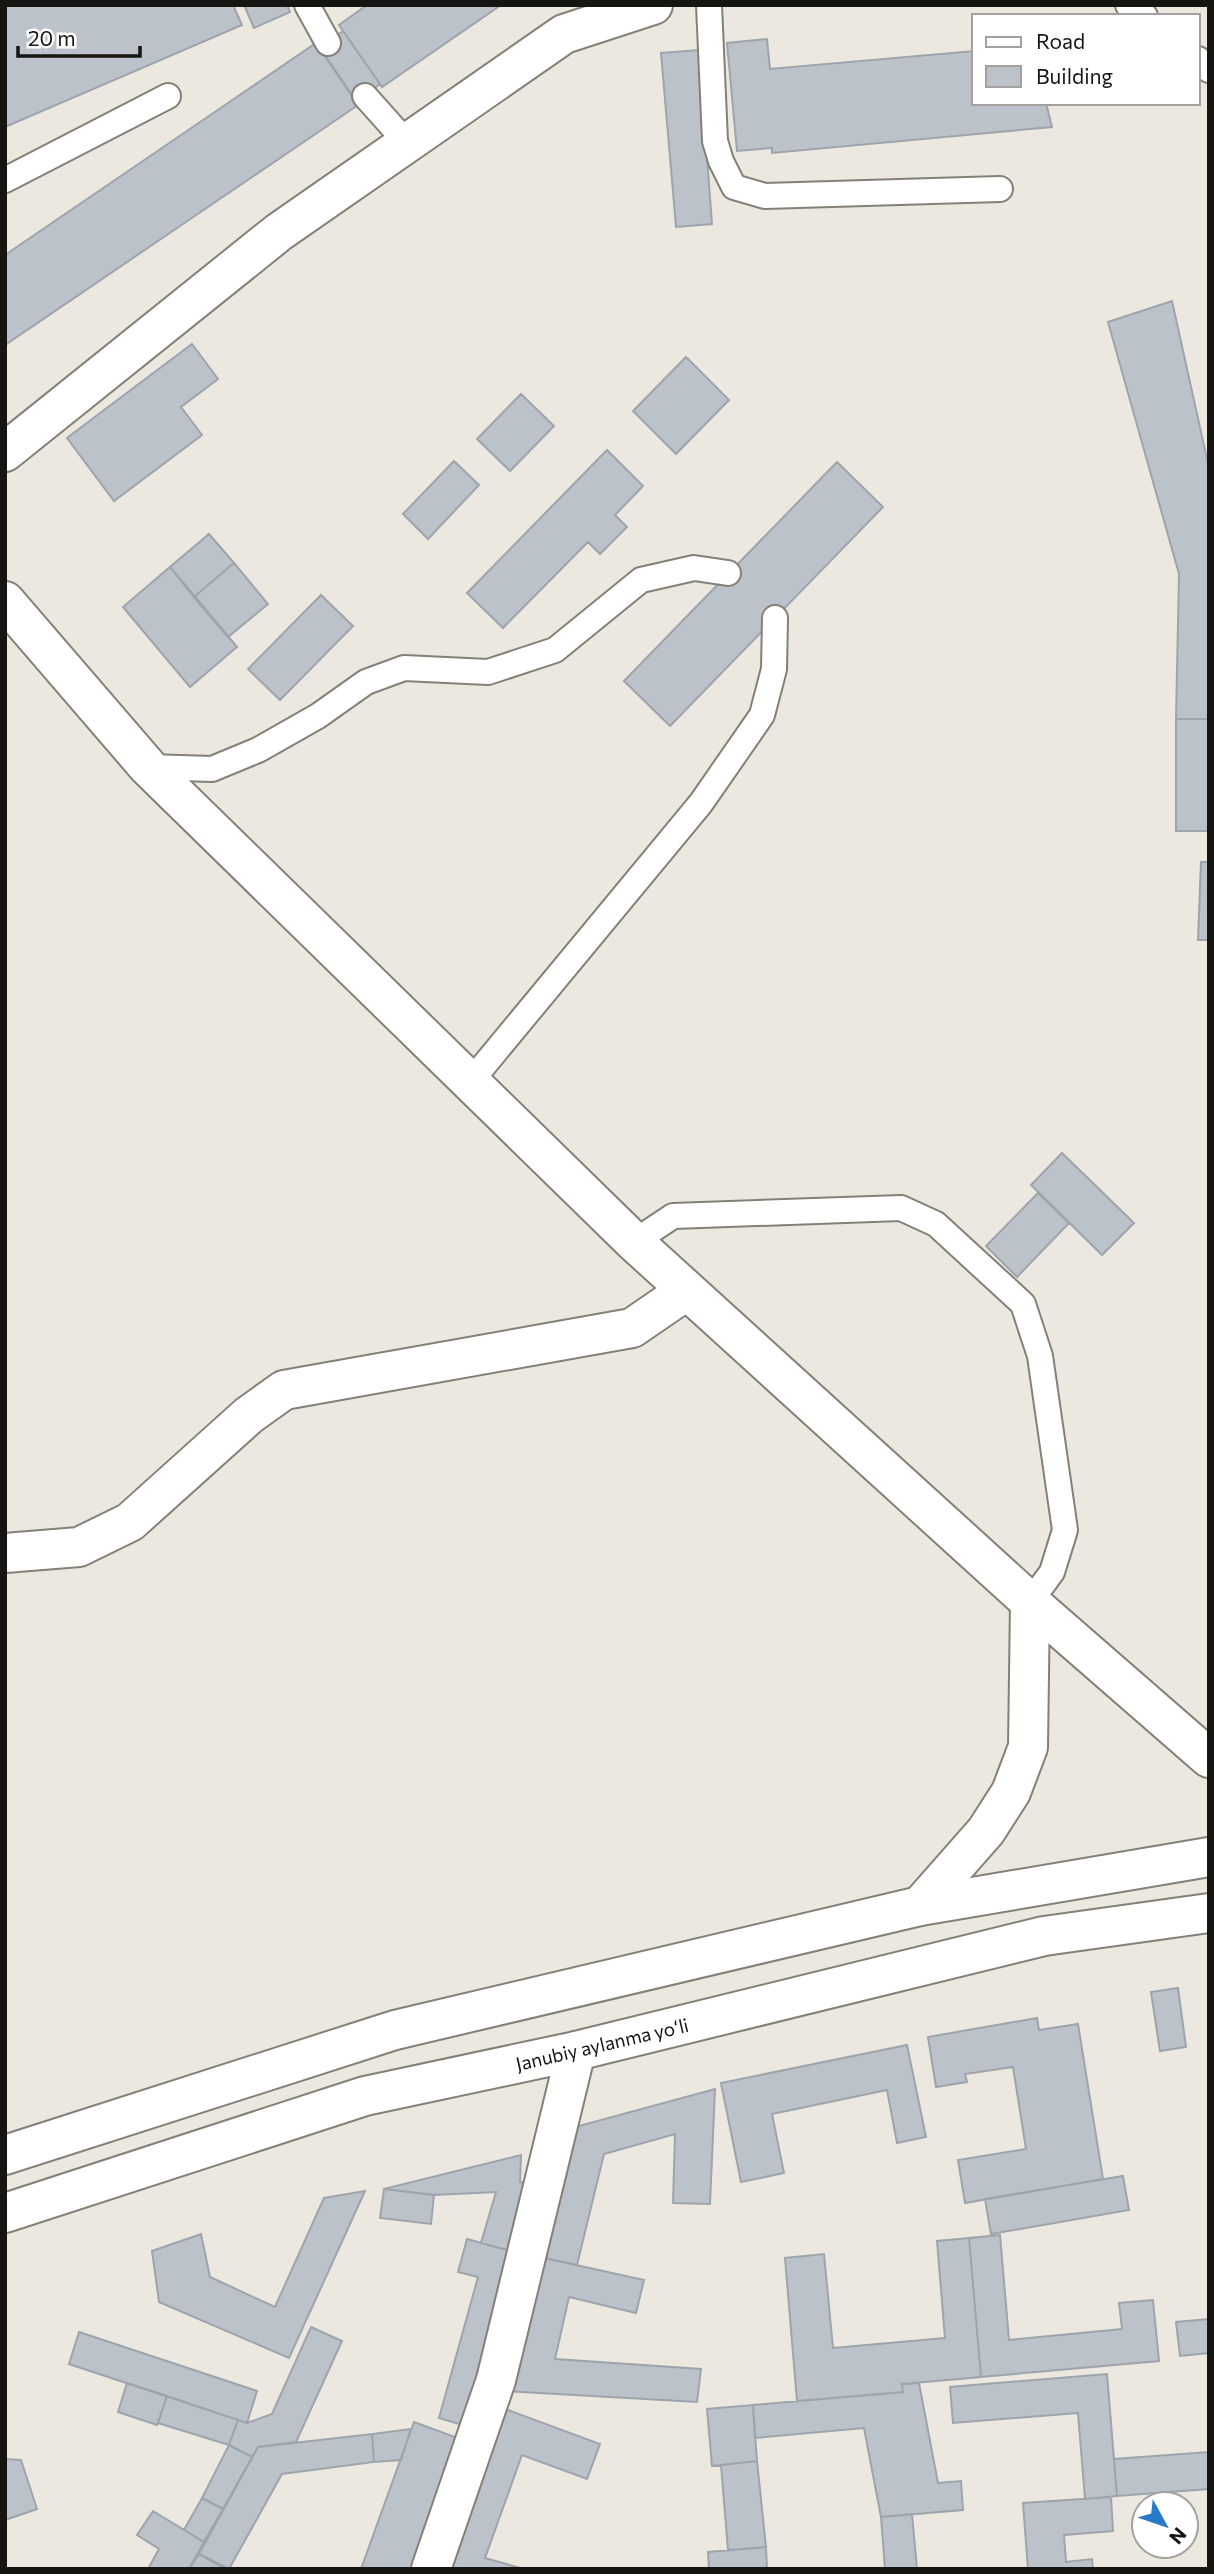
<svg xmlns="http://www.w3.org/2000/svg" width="1214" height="2574" font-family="Commissioner,sans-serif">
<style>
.building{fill:#bbc2c9;stroke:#9da4ac;stroke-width:2}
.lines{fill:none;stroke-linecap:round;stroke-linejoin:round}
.service-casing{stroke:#848077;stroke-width:28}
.minor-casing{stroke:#848077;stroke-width:42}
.secondary-casing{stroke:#848077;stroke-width:42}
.trunk-casing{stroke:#848077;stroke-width:42}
.service{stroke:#fff;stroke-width:24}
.minor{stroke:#fff;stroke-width:38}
.secondary{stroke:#fff;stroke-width:38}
.trunk{stroke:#fff;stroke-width:38}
.labels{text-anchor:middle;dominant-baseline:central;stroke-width:5;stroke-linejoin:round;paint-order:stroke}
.street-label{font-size:19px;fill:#161512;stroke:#fff}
</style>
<rect width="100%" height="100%" fill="#ece8df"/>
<path class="building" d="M5 5H233L242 25 5 127Z
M244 5H287L290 12 254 28Z
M367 5H501L382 87 339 25Z
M343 31 380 84 356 101 320 48Z
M767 39 770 69 974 51V103H1046L1052 127 772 153V148L737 151 727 43Z
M316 43 358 105 5 345V255Z
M699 50 712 224 676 227 661 53Z
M1172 301 1209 468V719H1176L1179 574 1108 322Z
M192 344 218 379 181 407 202 435 114 501 67 438Z
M686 357 729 400 676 454 633 411Z
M521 394 554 426 510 471 477 439Z
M607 450 643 486 615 515 627 527 600 554 588 542 503 628 467 593Z
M454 461 479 485 428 539 403 514Z
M837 462 883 507 670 726 624 681Z
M209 534 234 563 194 597 170 567Z
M234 563 268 604 228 637 194 597Z
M170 567 237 647 190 687 123 607Z
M321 595 353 626 280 700 248 669Z
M1176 719H1209V831H1176Z
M1201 862H1209V940H1198Z
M1062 1153 1134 1223 1102 1255 1031 1185Z
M1038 1193 1069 1223 1017 1277 986 1246Z
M1178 1988 1186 2047 1160 2051 1151 1992Z
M1037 2018 1039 2030 1078 2024 1103 2179 965 2203 958 2160 1026 2149 1013 2067 965 2074 967 2082 936 2087 928 2037Z
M907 2045 926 2137 897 2143 887 2090 772 2114 784 2173 741 2182 721 2083Z
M715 2089 710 2204 673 2203 675 2134 604 2154 577 2265 535 2256 564 2130Z
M521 2155 520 2182 541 2187 522 2254 481 2243 496 2192 434 2195 384 2189Z
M1123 2176 1129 2210 991 2234 985 2199Z
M384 2189 434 2195 431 2224 380 2218Z
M365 2191 289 2358 159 2302 152 2251 201 2234 210 2277 275 2307 324 2198Z
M1000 2235 1009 2340 1122 2329 1119 2303 1153 2300 1159 2361 981 2377 969 2238Z
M969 2238 981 2377 902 2384 903 2392 797 2401 785 2258 824 2254 833 2348 945 2338 937 2241Z
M467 2239 522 2254 473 2428 439 2418 478 2277 458 2272Z
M535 2256 644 2280 636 2313 569 2297 555 2359 701 2369 697 2402 503 2391Z
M1209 2319V2353L1180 2356 1176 2322Z
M311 2327 342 2341 296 2442 258 2447 252 2457 229 2445 238 2420 247 2423 272 2414Z
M79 2332 257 2391 247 2423 69 2364Z
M1107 2374 1117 2496 1085 2499 1078 2413 953 2423 950 2387Z
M127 2383 167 2396 157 2425 118 2412Z
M919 2383 938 2483 961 2481 963 2510 881 2517 864 2428 755 2438 753 2405 903 2392 902 2384Z
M167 2396 238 2420 229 2445 158 2423Z
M753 2405 757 2461 712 2466 707 2409Z
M500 2407 600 2444 587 2479 522 2455 485 2558 524 2569H440Z
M414 2422 463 2440 417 2569H361Z
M411 2429 401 2460 374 2462 372 2434Z
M372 2434 374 2462 282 2474 229 2569 199 2554 258 2447Z
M229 2445 252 2457 223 2509 202 2498Z
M1209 2452V2489L1117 2496 1114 2459Z
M5 2459 21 2460 37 2509 5 2520Z
M757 2461 766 2547 728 2550 721 2465Z
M1111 2497 1113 2531 1064 2535 1066 2562 1092 2559 1093 2569H1028L1023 2503Z
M202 2498 223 2509 204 2542 184 2530Z
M153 2511 204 2542 189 2569H148L159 2549 137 2535Z
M912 2514 917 2569H885L881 2517Z
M766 2547 767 2569H709L708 2552Z
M199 2554 225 2569H189Z"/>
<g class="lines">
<defs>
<path id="service" d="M307 5 328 43
M709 5 715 141 721 161 734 187 765 196 1000 189
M1128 5 1145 16
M1198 59 1209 70
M365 96 407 143
M5 180 168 96
M148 767 212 769 258 750 318 716 366 682 404 668 488 672 555 650 641 580 694 568 728 573
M471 1081 701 803 762 715 774 669 775 618
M634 1242 673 1216 901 1208 936 1224 1023 1304 1040 1356 1065 1530 1052 1572 1030 1602"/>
<path id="minor" d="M5 452 279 232 564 34 653 5
M5 1553 79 1547 130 1522 249 1415 284 1390 632 1328 686 1291
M431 2569 496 2380 576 2051"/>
<path id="secondary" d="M5 601 148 767 634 1242 1030 1602 1209 1758
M920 1906 986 1831 1011 1792 1028 1747 1030 1602"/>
<path id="trunk" d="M5 2155 395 2030 920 1906 1209 1857
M5 2213 365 2096 576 2051 1044 1936 1209 1913"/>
</defs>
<use href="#service" class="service-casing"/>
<use href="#minor" class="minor-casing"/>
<use href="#secondary" class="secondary-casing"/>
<use href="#trunk" class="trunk-casing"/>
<use href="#service" class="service"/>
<use href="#minor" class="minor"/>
<use href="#secondary" class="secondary"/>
<use href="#trunk" class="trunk"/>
</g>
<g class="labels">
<g class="street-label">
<text transform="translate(602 2044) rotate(-13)">Janubiy aylanma yoʻli</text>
</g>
</g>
<rect width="1214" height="2574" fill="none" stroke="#161512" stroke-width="14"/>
<rect x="972" y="14" width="228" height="91" fill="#ffffff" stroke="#a2a1a0" stroke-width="2"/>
<rect x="986" y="37" width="35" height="10" fill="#ffffff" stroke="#a2a1a0" stroke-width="2"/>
<text x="1036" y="49" font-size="21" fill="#161512">Road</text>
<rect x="986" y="66" width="35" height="21" fill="#bbc2c9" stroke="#a2a1a0" stroke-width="2"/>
<text x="1036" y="84" font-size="21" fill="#161512">Building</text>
<g transform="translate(1165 2525) rotate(130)"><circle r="33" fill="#ffffff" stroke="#a2a1a0" stroke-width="2"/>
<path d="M0-5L12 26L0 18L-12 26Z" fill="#2879c8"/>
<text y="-10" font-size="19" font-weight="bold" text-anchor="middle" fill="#161512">N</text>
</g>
<path d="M18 46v10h122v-10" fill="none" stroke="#161512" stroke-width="3.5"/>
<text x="28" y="46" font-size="21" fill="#161512" stroke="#ffffff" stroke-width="5" paint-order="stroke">20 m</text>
</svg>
